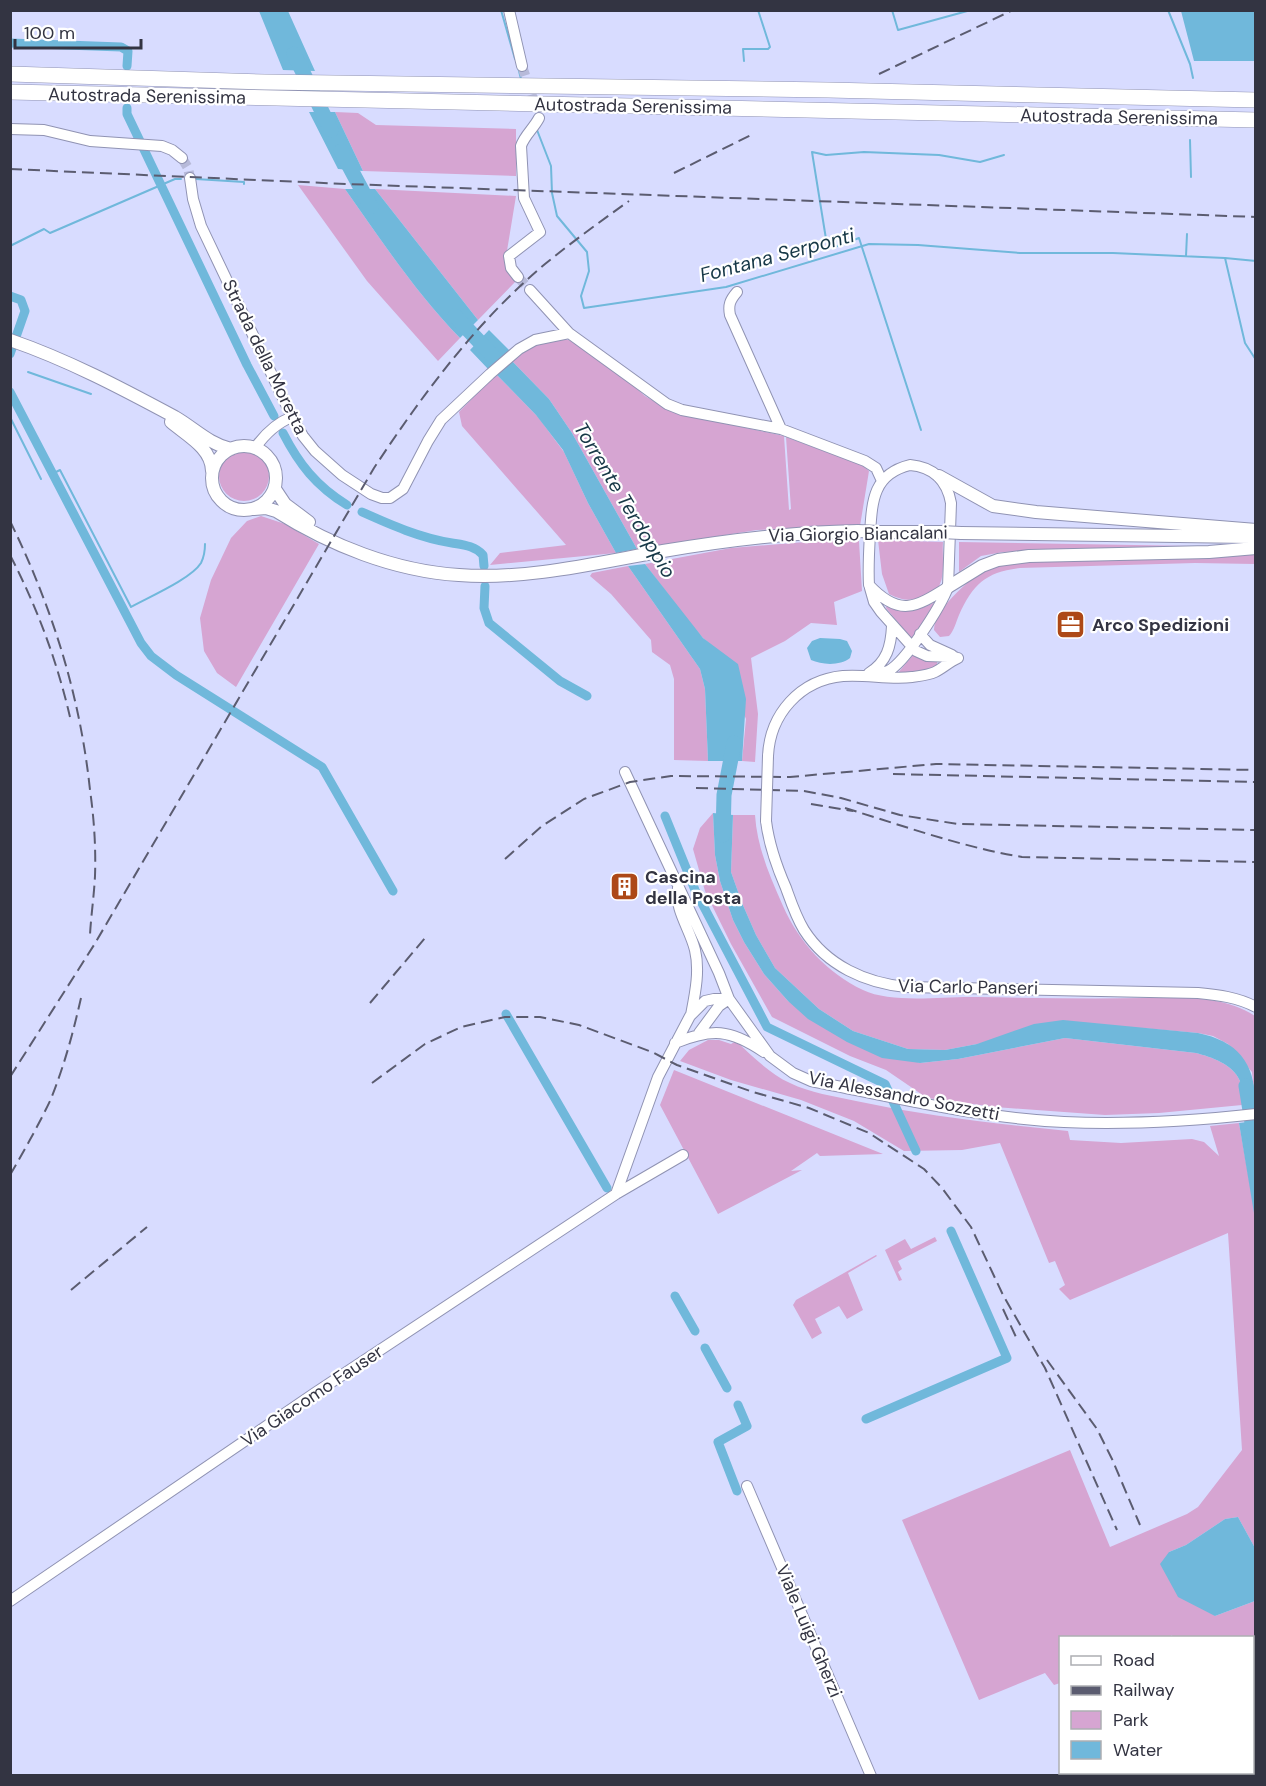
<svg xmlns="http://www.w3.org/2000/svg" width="1266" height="1786" font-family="'DM Sans',sans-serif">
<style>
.green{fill:#d6a5d2}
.water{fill:#70b8db}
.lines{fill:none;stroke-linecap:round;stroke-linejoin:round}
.stream{stroke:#70b8db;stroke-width:2}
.canal{stroke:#70b8db;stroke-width:9}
.river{stroke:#70b8db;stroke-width:15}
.minor-tunnel{stroke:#b7bad9;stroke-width:10;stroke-dasharray:10 5;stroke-linecap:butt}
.minor-casing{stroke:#9093b3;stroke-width:12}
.major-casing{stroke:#9093b3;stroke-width:14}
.highway-casing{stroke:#9093b3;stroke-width:16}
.minor{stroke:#fff;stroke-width:10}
.major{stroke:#fff;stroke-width:12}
.highway{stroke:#fff;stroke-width:15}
.rail{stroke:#5b5c70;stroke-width:2;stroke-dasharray:12 6;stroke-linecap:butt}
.minor-bridge-casing{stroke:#9093b3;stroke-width:12;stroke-linecap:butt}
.major-bridge-casing{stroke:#9093b3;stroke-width:14;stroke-linecap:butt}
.minor-bridge{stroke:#fff;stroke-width:10}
.major-bridge{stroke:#fff;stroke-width:12}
.labels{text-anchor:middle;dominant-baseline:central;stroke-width:4.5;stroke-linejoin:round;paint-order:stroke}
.street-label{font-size:18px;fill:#333442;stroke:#fff}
.poi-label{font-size:18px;font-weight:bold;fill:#333442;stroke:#fff;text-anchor:start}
.water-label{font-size:20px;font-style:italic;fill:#173847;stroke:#fff}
</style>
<rect width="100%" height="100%" fill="#d8dcff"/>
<path class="green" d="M335 112 358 113 376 125 516 129V176L363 171Z
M298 185 345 189C381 240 416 293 460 338L438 361 367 281Z
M375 189 516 196 505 263 516 281 478 320Z
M559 338 573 341 613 368 645 396 672 412 784 436 789 510 791 509 786 437 862 465 869 471 860 526 757 530 637 549 572 433 549 399 512 361C526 347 540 342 559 338Z
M496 374 538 417 564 452 588 503 616 553 490 565 500 553 566 545 462 426 459 412Z
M219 476a25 25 0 1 1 50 0a25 25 0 1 1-50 0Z
M261 516 285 524 319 544 236 687 217 673 204 651 200 618 211 580 231 538 247 521Z
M878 540 943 542C942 554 945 573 940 584 935 595 914 602 902 599 898 598 893 596 889 594L882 574Z
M818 541H859L862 591 834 602 837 625 811 623 785 641 751 658 758 714 755 762 742 761 746 719 718 651 703 638 689 622 645 564 731 548Z
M959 542 1193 546 1003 552 981 556 959 572Z
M1255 552V564L1195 563 1020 568C986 572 973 584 959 615 956 622 954 631 949 636L940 637 934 630C934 609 975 572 995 566 1026 558 1067 561 1100 560 1152 559 1204 555 1255 552Z
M628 566 700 669 705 689 708 761 674 760V679L670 665 652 652 651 640 611 594 590 576 592 573Z
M933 603 935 605 913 637 911 638 886 608 887 605C905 613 916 612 933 603Z
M914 654 937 661V667L933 670 897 674Z
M713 813 715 855 720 881 733 920 744 942 764 974 788 1001 920 1063 958 1059 1065 1038 1196 1053C1211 1057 1233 1064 1240 1081 1243 1088 1242 1098 1242 1105L1159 1113 1105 1115 995 1107 927 1098 886 1070 850 1056 772 1017 731 944 705 891 693 849 700 828Z
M733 815H755C757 847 770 877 783 906 799 942 827 973 863 990 892 1004 944 996 976 997 1032 998 1088 999 1145 998 1182 998 1223 995 1255 1016V1099L1252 1072 1228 1044 1213 1036 1198 1033 1141 1028 977 1044 945 1050 908 1049 853 1031 819 1009 775 968 756 935 742 903 731 872Z
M708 1040H719L731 1044 736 1041C752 1056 770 1074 790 1083 810 1093 834 1096 856 1101 926 1116 997 1124 1068 1131L1070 1140 1121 1143 1192 1139 1204 1142 1219 1156 1210 1126 1239 1123 1256 1219 1255 1548 1238 1517 1225 1519 1186 1545 1169 1552 1215 1616 1255 1601V1660L1253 1662 1252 1638H1173L1172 1635 1167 1638H1060V1683L1054 1685 1045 1673 979 1700 902 1520 1070 1450 1110 1547 1187 1514 1198 1507 1242 1450 1228 1233 1070 1300 1059 1289 1065 1285 1055 1261 1049 1263 1000 1143 962 1150 904 1151 854 1121 801 1100 731 1080 680 1061 689 1050Z
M674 1070 883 1154 820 1156 817 1153 791 1171 802 1170 718 1214 660 1105Z
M935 1237 937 1241 898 1261 902 1269 898 1272 902 1280 899 1281 885 1250 905 1239 911 1249Z
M876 1255 877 1256 848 1273 863 1310 847 1319 839 1306 815 1319 822 1333 812 1339 793 1305 796 1300Z"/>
<path class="water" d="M259 11H288L315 71 283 70Z
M1181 11H1255V61H1194Z
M309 112H335L363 171 338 169Z
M345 189H375L478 320 460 338C416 293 381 240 345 189Z
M489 330 510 351 489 370 470 350Z
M512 361 549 399 572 433 637 549 616 553 588 503 563 450 536 415 496 374Z
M645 564 703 638 738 664 746 699 742 761H708L705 689 700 669 628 566Z
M820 638 840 639 847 641 852 651 850 658C840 666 822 665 811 660L807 648 812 641Z
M713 813 733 815 731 872 742 903 756 935 775 968 819 1009 853 1031 908 1049 945 1050 977 1044 1034 1024 1063 1020 1198 1033C1238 1041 1256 1064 1255 1104L1242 1105C1242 1098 1243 1088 1240 1081 1233 1064 1211 1057 1196 1053L1065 1038 958 1059 920 1063 882 1058 847 1042 808 1019 788 1001 764 974 744 942 733 920 720 881 715 855Z
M1255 1121H1256L1255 1219 1239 1123Z
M1238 1517 1255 1548V1601L1215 1616 1178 1597 1160 1564 1169 1552 1186 1545 1225 1519Z"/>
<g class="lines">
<path class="stream" d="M501 10 515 59
M892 10 898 30 971 10
M1168 10 1190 64 1193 78
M744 61 743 49H768L770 47 758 10
M518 67 521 79
M537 130 551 166 552 193 557 216 587 252 589 271 581 296 584 308 726 287 869 244 918 245 1020 253H1113L1225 258 1245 343 1256 360
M1190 140 1191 177
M196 179 244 182V184
M10 246 44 229 50 233 57 230 175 179H181
M1186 256 1187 234
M1225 258 1256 261
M28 372 91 394
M10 417 41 479
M921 430 859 238 832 248 826 239 812 152 826 155 864 152 939 155 980 162 1004 155
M56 472 60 470 131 607C149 597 191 579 201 563 204 557 205 551 205 544"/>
<path class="canal" d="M10 43 121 47 128 51 127 66
M127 108V114L247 365 274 416
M10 296 21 300 25 311 10 354
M10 392 141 643 151 656 176 675 322 767 393 891
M283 433C299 464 316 486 347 505
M362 512C391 525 420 538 452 543 464 545 475 546 483 555L484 566
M485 586 484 608 489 623 560 681 587 696
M665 816 695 890 767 1027 885 1084 916 1151
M506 1014 607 1188
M675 1296 695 1331
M705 1348 727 1388
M866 1419 1007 1358 951 1231
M737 1491 718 1442 747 1426 738 1405"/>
<path class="river" d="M294 54 331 130
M341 151 371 207
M455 316 492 355
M723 835 724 795 734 743
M1246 1086 1256 1147"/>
<path class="minor-tunnel" d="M522 66 536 108
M182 158 188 168 190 178
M518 277 530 290"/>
<defs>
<path id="minor" d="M509 10 522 66
M10 129 44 130 90 141 162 146 172 150 182 158
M190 178 193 199 201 226 292 417 303 436 315 451 342 475 371 494 382 498H390L403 489 428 441 441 420 490 374 519 349 535 340 569 333 667 404 682 410 781 429 865 461 876 468 882 481
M518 277 511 268 509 256 540 232 524 198 521 146C524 136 534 128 539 118
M530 290 569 333
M737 292C730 300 728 305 730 315L781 429
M255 448C265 434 276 423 292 417
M910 465C933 467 947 480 951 503L948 587C915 608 899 617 869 585 868 567 869 551 870 534 872 501 873 474 910 465Z
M870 588 874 602 881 612 916 651 927 656 955 657
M920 634 930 645 952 655
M869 673C887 662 891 646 892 626
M878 673C881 672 885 672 888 671 905 663 941 606 948 587
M768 756C770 714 800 680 843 676 866 674 890 680 912 677 919 676 929 675 935 672 943 668 949 662 958 658
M625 772 719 973 729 999 770 1056 793 1073 811 1081C894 1097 978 1118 1064 1122 1128 1125 1192 1121 1256 1114
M766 821C769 845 776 865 786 888 791 902 796 917 804 930 827 966 866 983 906 987L1198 993C1218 995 1237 997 1256 1007
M678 888C674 909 690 929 695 950 700 971 695 994 691 1015
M699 1033 719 1006 729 999
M675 1043C712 1028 730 1029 764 1052
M616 1194 683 1155
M747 1486 871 1776
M10 1601 315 1393 616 1194 658 1077 690 1016 705 1001 714 999H729"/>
<path id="major" d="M10 340C68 360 121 388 175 417 194 428 209 444 231 449
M171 422C186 435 212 448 212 471
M212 478a32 32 0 1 1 64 0a32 32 0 1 1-64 0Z
M939 476 993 506 1036 512 1256 530
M275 489 285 504 309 522
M254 509 266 508 276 511C330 545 394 571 459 575 527 580 596 563 663 551 728 540 792 532 858 531
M878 532H941
M961 533 1251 537
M948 587 982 566 998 560 1029 556 1209 552 1256 548"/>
<path id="highway" d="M10 74 265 82 828 90 1256 100
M10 92 1256 120"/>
</defs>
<use href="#minor" class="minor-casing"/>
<use href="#major" class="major-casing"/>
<use href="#highway" class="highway-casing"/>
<use href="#minor" class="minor"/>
<use href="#major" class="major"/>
<use href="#highway" class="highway"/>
<path class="rail" d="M879 74 1013 10
M10 169 347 184 1256 217
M674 173 753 134
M10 521C52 607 80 695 90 790 94 818 96 848 95 876 94 896 91 916 90 935
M10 555C37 607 57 661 70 717
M893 774 1256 782
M696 788 804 791 841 798 900 815 958 824 1256 830
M811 804 853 811
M845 808C904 826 962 847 1022 857L1256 862
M505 859 542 826 584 799 630 782 671 776 790 777 936 764 1256 770
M370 1003 425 938
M10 1077 94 945 374 468C423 394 476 322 545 264 572 242 601 221 629 201
M372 1083 425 1044 461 1027 505 1017H540L579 1025 652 1052 677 1065 753 1092 809 1108 869 1133 924 1169 942 1188 971 1227 1003 1295 1045 1368 1117 1530
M10 1175C24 1151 38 1126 50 1101 64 1067 73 1033 81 998
M71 1290 147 1227
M1003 1309 1016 1337
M1047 1360 1097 1429 1112 1459 1140 1525"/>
<defs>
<path id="minor-bridge" d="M766 821 768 756"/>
<path id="major-bridge" d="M858 531 878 532
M941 532 961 533"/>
</defs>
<use href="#minor-bridge" class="minor-bridge-casing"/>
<use href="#major-bridge" class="major-bridge-casing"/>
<use href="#minor-bridge" class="minor-bridge"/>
<use href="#major-bridge" class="major-bridge"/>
</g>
<defs>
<symbol id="office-square" viewBox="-11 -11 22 22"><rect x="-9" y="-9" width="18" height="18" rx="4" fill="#ad4816" stroke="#fff"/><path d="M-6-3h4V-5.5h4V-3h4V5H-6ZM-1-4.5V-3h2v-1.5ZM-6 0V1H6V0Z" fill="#fff"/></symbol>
<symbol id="building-square" viewBox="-11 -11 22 22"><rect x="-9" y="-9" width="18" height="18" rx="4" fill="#ad4816" stroke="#fff"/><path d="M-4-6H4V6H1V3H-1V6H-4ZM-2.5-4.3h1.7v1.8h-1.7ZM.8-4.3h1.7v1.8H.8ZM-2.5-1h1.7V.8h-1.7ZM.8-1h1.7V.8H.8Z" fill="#fff"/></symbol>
</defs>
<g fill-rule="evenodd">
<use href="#office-square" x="1054" y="608" width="33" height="33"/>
<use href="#building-square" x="608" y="870" width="33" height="33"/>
</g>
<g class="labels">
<g class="street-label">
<text transform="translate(147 96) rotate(1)">Autostrada Serenissima</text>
<text transform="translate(633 106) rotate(1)">Autostrada Serenissima</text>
<text transform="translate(1119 117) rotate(1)">Autostrada Serenissima</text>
<text transform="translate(265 357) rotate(64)">Strada della Moretta</text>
<text transform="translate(858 534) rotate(-1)">Via Giorgio Biancalani</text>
<text transform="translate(968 987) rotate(1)">Via Carlo Panseri</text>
<text transform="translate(904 1096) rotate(11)">Via Alessandro Sozzetti</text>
<text transform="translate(312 1396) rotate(-34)">Via Giacomo Fauser</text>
<text transform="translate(809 1631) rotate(67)">Viale Luigi Gherzi</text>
</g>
<g class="poi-label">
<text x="1092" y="625">Arco Spedizioni</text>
<text x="645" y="877">Cascina<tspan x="645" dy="21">della Posta</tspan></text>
</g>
<g class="water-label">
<text transform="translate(777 255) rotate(-15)">Fontana Serponti</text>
<text transform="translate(625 500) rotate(59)">Torrente Terdoppio</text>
</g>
</g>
<rect width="1266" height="1786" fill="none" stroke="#333442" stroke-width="24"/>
<rect x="1059" y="1636" width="195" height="138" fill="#ffffff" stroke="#adaeb3" stroke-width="1.5"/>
<rect x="1071" y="1656" width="30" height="9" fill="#ffffff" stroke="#adaeb3" stroke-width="1.5"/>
<text x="1113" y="1666" font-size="18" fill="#333442">Road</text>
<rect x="1071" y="1686" width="30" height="9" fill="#5b5c70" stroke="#adaeb3" stroke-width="1.5"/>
<text x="1113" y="1696" font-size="18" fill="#333442">Railway</text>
<rect x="1071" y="1711" width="30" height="18" fill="#d6a5d2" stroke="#adaeb3" stroke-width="1.5"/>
<text x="1113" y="1726" font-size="18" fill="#333442">Park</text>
<rect x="1071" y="1741" width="30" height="18" fill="#70b8db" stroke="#adaeb3" stroke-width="1.5"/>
<text x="1113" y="1756" font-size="18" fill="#333442">Water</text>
<path d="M15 39v9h126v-9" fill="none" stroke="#333442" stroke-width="3"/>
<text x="24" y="39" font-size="18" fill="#333442" stroke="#ffffff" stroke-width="4.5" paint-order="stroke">100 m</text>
</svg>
